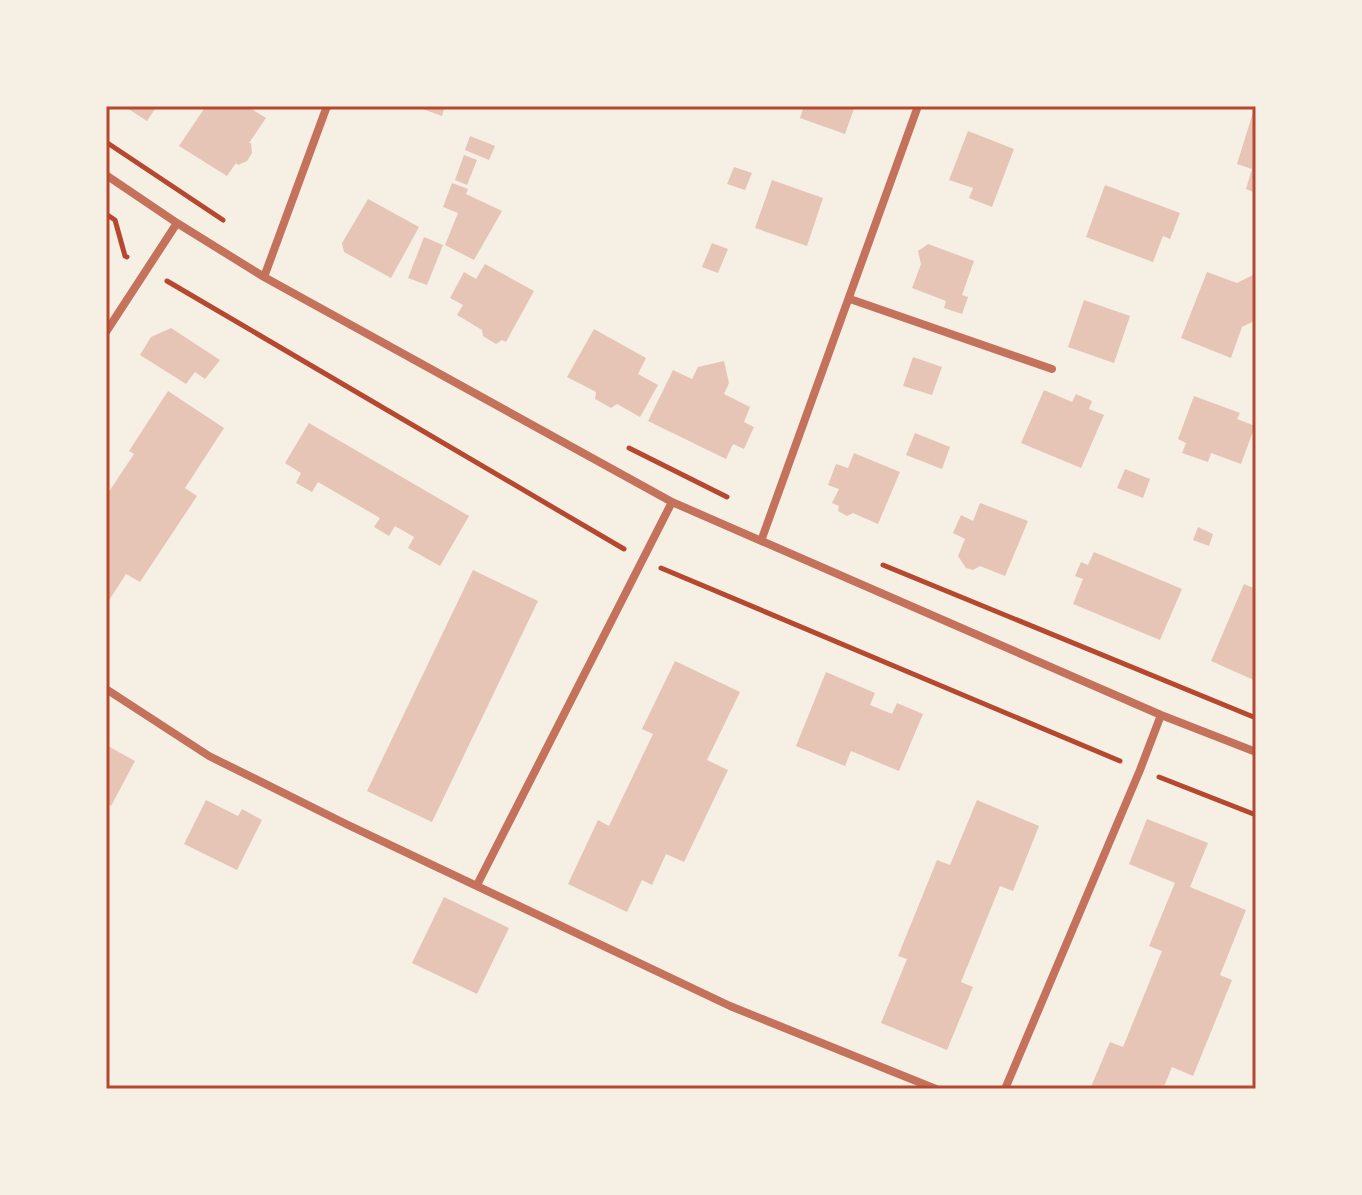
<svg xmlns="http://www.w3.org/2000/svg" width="1362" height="1195" font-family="'PT Sans',sans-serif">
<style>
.building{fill:#e6c5b7}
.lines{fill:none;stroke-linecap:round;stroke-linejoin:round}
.path{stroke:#b5482f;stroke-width:5}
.minor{stroke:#c5725c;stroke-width:8}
.neatline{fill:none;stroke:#b5482f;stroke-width:3}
</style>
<rect width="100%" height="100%" fill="#f6efe4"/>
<path class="building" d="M124 106H157L147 121Z
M206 106H247L266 118 249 143H251L252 153 247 161 238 165 236 163 227 176 179 146Z
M414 106H445L442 116Z
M804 106H855L845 134 800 118Z
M1255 106H1256V193L1246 189 1252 169 1237 164Z
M968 131 1014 149 992 207 969 198 973 188 949 180Z
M470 136 495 146 489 160 465 150Z
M464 155 477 160 467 185 455 180Z
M734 167 752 173 745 190 727 184Z
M772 180 823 198 807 246 755 228Z
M452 183 468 189 466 194 502 211 474 260 445 245 458 213 443 207Z
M1105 185 1180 213 1170 239 1163 236 1153 262 1086 237Z
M368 199 419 227 391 278 344 252 342 243Z
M424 237 443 245 427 285 408 278Z
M712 243 728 249 718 273 702 267Z
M928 244 974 261 962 295 968 297 962 314 944 308 946 301 912 288 921 264 918 251Z
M485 264 534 291 506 342 502 340 496 344 483 336 482 330 457 315 463 305 450 298 464 272 476 279Z
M1207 272 1237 283 1255 274 1256 276V320L1242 327 1231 358 1181 338Z
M1084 300 1130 316 1114 363 1068 347Z
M171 328 220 360 205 379 195 372 186 384 140 355 151 337Z
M594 329 646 358 638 374 658 385 640 417 617 404 611 408 595 399 596 392 567 377Z
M913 357 942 367 932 395 903 386Z
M724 361 729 383 724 394 750 407 744 422 754 427 744 449 733 444 726 459 648 421 673 370 692 379 698 367Z
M1044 390 1072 402 1076 394 1092 401 1089 409 1104 415 1081 468 1021 443Z
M168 391 224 428 185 488 197 496 140 582 126 574 106 605V496L134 454 129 451Z
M1194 396 1240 413 1237 419 1255 426 1241 464 1211 453 1208 462 1182 453 1186 443 1178 439Z
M309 423 469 516 440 566 408 548 414 537 395 526 389 536 374 527 380 518 318 482 312 492 296 483 301 473 285 463Z
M915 433 950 447 942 469 906 455Z
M854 453 900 472 878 524 853 513 847 516 838 511 839 506 832 503 839 489 828 485 836 464 848 468Z
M1125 469 1150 479 1143 498 1117 488Z
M980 503 1028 521 1005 576 980 566 973 570 966 568 958 556 965 539 953 533 961 515 973 521Z
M1198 527 1213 534 1209 546 1193 540Z
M1094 552 1182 589 1160 640 1073 604 1083 579 1075 576 1081 562 1088 565Z
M473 570 538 601 432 822 367 791Z
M1244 584 1256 589V681L1211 661Z
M675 661 740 692 707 760 728 770 684 862 666 854 652 885 642 880 627 912 568 884 598 820 609 826 653 734 642 729Z
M826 672 875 693 870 705 892 714 897 703 923 714 899 771 851 751 845 766 796 746Z
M106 745 135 761 111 806 106 803Z
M206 800 238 816 242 809 262 820 237 870 184 844Z
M977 800 1039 826 1013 891 1000 886 961 982 973 987 947 1050 881 1023 907 959 898 956 937 860 950 865Z
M1147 819 1208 843 1190 887 1246 910 1220 975 1232 980 1193 1076 1172 1067 1163 1089H1090L1110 1042 1123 1047 1162 951 1149 946 1175 883 1129 864Z
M444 897 509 928 477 994 412 963Z"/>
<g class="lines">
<path class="path" d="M106 142 223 220
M106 214 115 220 125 256 127 257
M167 281 624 549
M629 448 727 497
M883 565 1256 718
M661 568 1120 761
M1159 777 1256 815"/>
<path class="minor" d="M106 175 177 223 264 277 672 502 1161 715 1256 752
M264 277 327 106
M850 299 1052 369
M106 332 177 223
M761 541 918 106
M106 689 209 756 346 824 730 1006 936 1089
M477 885 672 502
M1005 1089 1140 770 1161 715"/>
</g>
<rect width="1362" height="1195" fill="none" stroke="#f6efe4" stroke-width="216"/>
<rect x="108" y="108" width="1146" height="979" class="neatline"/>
</svg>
